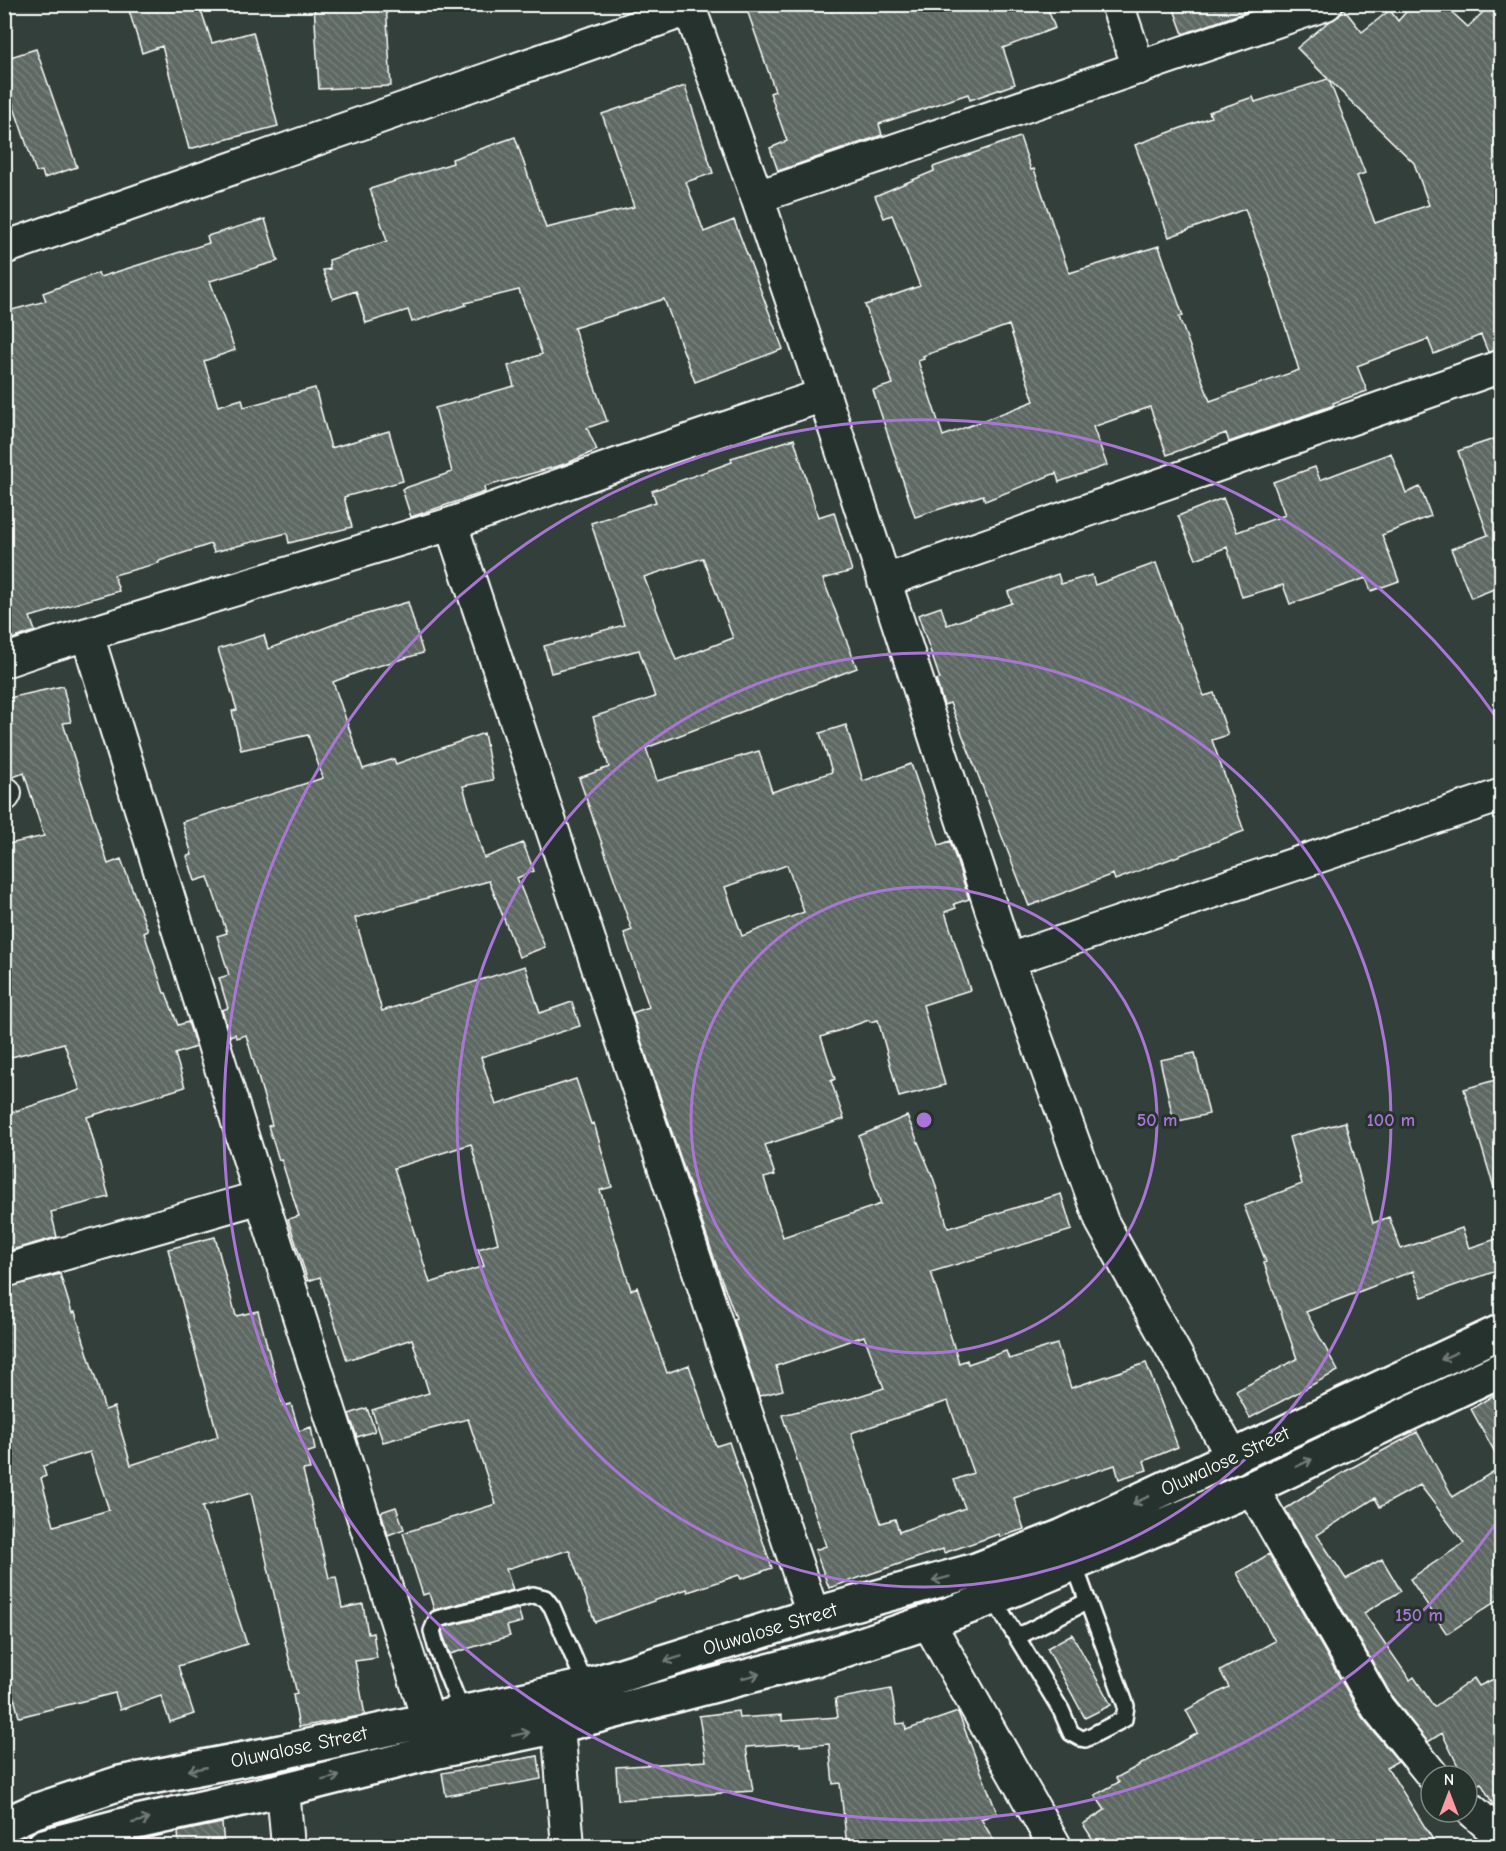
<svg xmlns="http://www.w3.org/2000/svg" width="1506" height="1851" font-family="'Comic Neue',sans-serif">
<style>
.building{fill:url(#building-back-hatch);stroke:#fff;stroke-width:1.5;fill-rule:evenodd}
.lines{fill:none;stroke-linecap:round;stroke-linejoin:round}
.lane-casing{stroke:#fff;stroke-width:20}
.street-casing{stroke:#fff;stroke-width:36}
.secondary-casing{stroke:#fff;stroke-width:38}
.lane{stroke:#26332d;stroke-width:15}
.street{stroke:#26332d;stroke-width:32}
.secondary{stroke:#26332d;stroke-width:33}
.oneway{stroke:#727a76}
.ring{fill:none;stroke:#a976d5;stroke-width:3}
.labels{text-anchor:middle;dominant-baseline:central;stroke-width:6;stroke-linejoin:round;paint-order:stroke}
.street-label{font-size:20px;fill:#fff;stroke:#26332d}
.centre{fill:#a976d5;stroke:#26332d;stroke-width:3}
.ring-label{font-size:18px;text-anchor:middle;font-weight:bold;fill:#a976d5;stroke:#26332d;stroke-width:6;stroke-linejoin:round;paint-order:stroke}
</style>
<defs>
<pattern id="building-back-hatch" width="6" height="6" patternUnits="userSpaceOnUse" patternTransform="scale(1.5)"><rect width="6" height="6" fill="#5f6964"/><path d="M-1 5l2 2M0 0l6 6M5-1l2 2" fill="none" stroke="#77807b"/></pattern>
</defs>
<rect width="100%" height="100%" fill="#333f3a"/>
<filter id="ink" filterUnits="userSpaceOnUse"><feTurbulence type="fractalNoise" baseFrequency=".0167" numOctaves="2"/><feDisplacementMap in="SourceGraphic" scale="12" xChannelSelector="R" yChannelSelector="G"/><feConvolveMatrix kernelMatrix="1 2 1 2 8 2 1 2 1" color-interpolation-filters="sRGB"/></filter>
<g filter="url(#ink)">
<path class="building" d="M127 4H199L212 43 253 32 278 126 189 149 162 46 142 53Z
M314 4H386L391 86 319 89Z
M745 4H1046L1055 28 1003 48 1015 84 970 100 968 94 879 124 882 135 778 171 770 148 787 141 770 93 775 91Z
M1172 4H1268L1183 34Z
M1413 4H1443L1468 27 1491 4H1502V349L1488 352 1481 335 1434 354 1428 339 1357 366 1367 391 1333 403 1334 405 1229 442 1226 433 1167 455 1150 407 1093 427 1107 465 1059 482 1056 473 985 501 983 495 915 517 873 390 893 384 865 305 920 286 892 215 884 218 875 196 934 171 933 167 1020 137 1031 170 1034 169 1069 273 1159 246 1183 316 1179 317 1210 401 1299 370 1269 274 1245 209 1169 237 1135 145 1211 117 1209 112 1253 97 1255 102 1328 79 1297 48 1327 23 1339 16 1343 8 1362 32 1390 10 1398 21ZM1329 80 1414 163 1429 205 1375 223 1357 176 1365 173ZM1009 325 1034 401 943 436 918 361 924 359 923 356Z
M36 49 77 167 44 178 42 171 36 172 4 78V59Z
M685 86 713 173 686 182 704 232 734 220 783 349 695 382 664 299 574 328 607 421 587 428 597 450 565 464 484 487 485 492 411 517 402 489 452 472 435 408 514 386 508 366 542 354 519 290 465 303 466 305 412 322 408 310 366 323 356 291 333 299 323 270 330 269 329 260 387 241 370 189 453 163 452 159 515 137 546 228 634 207 602 114Z
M265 219 278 261 210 281 235 350 204 361 218 406 242 399 244 407 315 388 331 448 389 431 403 481 344 497 352 527 289 543 287 533 214 552 211 544 159 561V563L114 575 119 591 30 617 35 631 4 642V312L46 301 43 293 98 273 100 277 209 243 207 236Z
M794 439 818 517 834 512 852 571 823 579 857 668 646 748 657 781 759 751 772 792 832 772 820 733 846 725 863 781 911 764 939 845 950 841 969 899 954 904 956 908 945 912 970 990 923 1005 945 1085 899 1097 878 1020 870 1022 869 1020 821 1037 835 1079 831 1081 844 1119 765 1145 775 1175 764 1178 783 1237 881 1204 859 1136 907 1116 934 1180 948 1228 1061 1194 1072 1230 931 1272 959 1363 967 1360 968 1364 1006 1351 1009 1359 1057 1344 1071 1388 1146 1363 1178 1447 1144 1461 1147 1470 1119 1479 1115 1465 1014 1498 1024 1529 1000 1537 999 1534 944 1553 943 1549 829 1588 815 1550 826 1546 782 1415 853 1398 884 1388 864 1336 776 1366 783 1390 759 1396 734 1319 736 1318 718 1270 632 1013 649 1007 624 933 632 930 579 778 609 767 593 717 655 697 639 650 551 673 544 646 624 625 591 523 656 502 652 491 732 462 731 458ZM703 558 733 638 676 660 644 577ZM787 865 804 912 742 936 725 887ZM948 1401 973 1473 954 1480 965 1508 899 1532 895 1519 881 1523 851 1433Z
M1494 439 1502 461V586L1471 598 1451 549 1488 535 1458 451Z
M1391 453 1406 493 1420 487 1431 516 1382 535 1399 581 1371 591 1366 578 1290 604 1283 585 1242 597 1227 547 1196 559 1178 516 1223 498 1237 532 1285 515 1273 482 1315 467 1320 480Z
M1156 563 1204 696 1214 693 1228 735 1212 740 1244 831 1115 880 1113 874 1029 906 950 703 944 705 936 680 940 679 918 615 941 607 947 625 1012 603 1008 592 1058 574 1061 584 1092 575 1095 585Z
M408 602 423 653 364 670 333 682 363 769 394 759 396 764 484 733 493 780 463 786 484 858 523 843 534 871 517 878 545 947 519 957 489 881 355 918 382 1011 525 966 540 1013 572 1002 580 1026 481 1057 496 1105 576 1079 591 1124 594 1123 612 1187 600 1190 631 1290 637 1287 667 1373 689 1365 716 1446 729 1442 772 1568 741 1579 739 1575 688 1592 687 1589 595 1622 569 1550 506 1569 513 1590 434 1610 429 1593 423 1595 403 1533 496 1504 468 1419 383 1442 372 1410 429 1393 412 1339 347 1360 320 1277 308 1281 288 1219 299 1216 281 1159 279 1160 268 1126 272 1125 246 1035 236 1038 235 1034 230 1036 222 1010 228 1008 219 978 229 975 217 936 227 933 208 877 195 881 187 856 192 855 182 822 323 778 308 735 241 750 232 711 237 710 218 649 264 635 268 649 343 621ZM471 1144 498 1243 478 1249 484 1266 430 1283 394 1168Z
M63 686 71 722 63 723 108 864 121 859 148 931 144 933 164 993H166L178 1025 188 1022 196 1047 175 1054 185 1087 87 1117 109 1197 51 1212 57 1237 4 1252V1115L80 1090 64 1043 4 1059V845L44 836 24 773 13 777 4 775V699Z
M1195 1053 1209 1114 1174 1122 1160 1060Z
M1502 1078V1190L1495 1191 1464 1089Z
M1345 1122 1373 1223 1389 1217 1401 1249 1462 1228 1469 1248 1502 1237V1269L1422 1297 1413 1271 1306 1312 1338 1371 1250 1418 1236 1391 1297 1359 1264 1263 1266 1262 1244 1206 1302 1184 1289 1137Z
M215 1237 236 1316 258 1311 283 1406 291 1404 299 1431 311 1427 315 1450 306 1453 310 1469 303 1470 329 1578 336 1577 342 1608 363 1604 368 1634 373 1633 377 1658 355 1661 365 1715 299 1727 293 1695 297 1694 251 1493 202 1507 247 1644 178 1666 194 1714 170 1722 161 1696 120 1710 115 1693 19 1717 4 1659V1288L60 1274 72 1313 75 1312 105 1410 114 1407 131 1465 218 1437 168 1249ZM90 1452 109 1510 54 1526 41 1478 46 1476 43 1466Z
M1502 1390V1465L1471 1409Z
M367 1408 375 1431 357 1437 349 1414Z
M1417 1432 1453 1497 1502 1466V1597L1447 1634 1410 1579 1464 1543 1420 1485 1380 1507 1375 1498 1317 1535 1346 1579 1382 1559 1401 1591 1364 1613 1410 1680 1414 1677 1434 1707 1474 1678 1479 1686 1502 1675V1813L1494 1806 1481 1783 1469 1788 1467 1776H1463L1442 1733 1428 1742 1393 1698 1285 1509 1344 1472Z
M396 1507 404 1529 388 1535 381 1512Z
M1269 1554 1362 1717 1398 1761 1387 1767 1437 1846H1097L1083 1824 1105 1810 1095 1795 1119 1782 1116 1778 1198 1733 1186 1710 1229 1687 1220 1671 1275 1641 1237 1573Z
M518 1609 522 1622 507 1626 510 1636 450 1654 442 1632 444 1627Z
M1072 1634 1111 1705 1085 1718 1047 1648Z
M891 1689 897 1724 905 1723 906 1730 958 1712 997 1813 981 1819 997 1846H847L840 1783 833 1784 829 1744 800 1746V1743L746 1747 753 1791 618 1800 616 1767 706 1761 699 1716 738 1711 739 1718 782 1715V1721L838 1717 835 1699Z
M538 1756 541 1779 446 1796 442 1773Z
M222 1823 224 1846H179L178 1832Z"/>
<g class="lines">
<defs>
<path id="lane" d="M991 1595 1061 1710 1071 1733 1080 1738 1085 1739 1124 1719 1126 1706 1074 1564
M1017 1637 1088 1601
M462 1712 436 1646 432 1631 437 1619 533 1595 545 1598 552 1607 586 1686"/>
<path id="street" d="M688 4 757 197 824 395 1008 960 1102 1222 1233 1458
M1117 4 1139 68
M757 197 1326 4
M4 248 689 9
M451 524 813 1615
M884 581 1502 366
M87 634 261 1197 428 1719
M4 661 48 646 451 524 622 463 824 395
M4 795 5 793
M1008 960 1502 795
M4 1271 261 1197
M1252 1488 1378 1708 1433 1776
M928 1622 1055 1846
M556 1701 568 1846
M283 1790 288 1846
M1467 1806 1502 1837"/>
<path id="secondary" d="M4 1825 35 1811 120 1783 281 1752 586 1686 813 1615 976 1570 1063 1536 1502 1331
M44 1846 128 1824 283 1790 438 1751 558 1726 826 1656 928 1622 993 1598 1252 1488 1502 1369"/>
</defs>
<use href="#lane" class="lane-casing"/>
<use href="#street" class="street-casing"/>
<use href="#secondary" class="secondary-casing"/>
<use href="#lane" class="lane"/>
<use href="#street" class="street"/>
<use href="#secondary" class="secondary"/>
</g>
<defs><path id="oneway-shaft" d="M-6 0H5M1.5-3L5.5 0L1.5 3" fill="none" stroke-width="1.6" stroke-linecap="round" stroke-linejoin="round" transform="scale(1.5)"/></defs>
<g class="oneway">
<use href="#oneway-shaft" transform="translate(1449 1356) rotate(155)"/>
<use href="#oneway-shaft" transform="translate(1304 1463) rotate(-26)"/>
<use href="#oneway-shaft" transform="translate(1141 1500) rotate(155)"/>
<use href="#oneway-shaft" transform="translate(941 1579) rotate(165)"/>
<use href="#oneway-shaft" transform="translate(673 1659) rotate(163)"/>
<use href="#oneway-shaft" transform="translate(751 1676) rotate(-14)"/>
<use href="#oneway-shaft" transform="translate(521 1734) rotate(-12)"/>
<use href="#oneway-shaft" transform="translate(197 1769) rotate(169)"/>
<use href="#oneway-shaft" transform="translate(331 1778) rotate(-14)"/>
<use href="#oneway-shaft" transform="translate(141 1821) rotate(-13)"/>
</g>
</g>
<g class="ring">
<circle cx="924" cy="1120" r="233"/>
<circle cx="924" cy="1120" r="467"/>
<path d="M1501 1516A700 700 0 1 1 1501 724"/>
</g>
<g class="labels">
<g class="street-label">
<text transform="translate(1225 1461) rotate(-25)">Oluwalose Street</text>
<text transform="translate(770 1629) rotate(-17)">Oluwalose Street</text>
<text transform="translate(299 1747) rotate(-12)">Oluwalose Street</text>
</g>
</g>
<circle cx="924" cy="1120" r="9" class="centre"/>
<g class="ring-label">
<text x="1157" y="1126">50 m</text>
<text x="1391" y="1126">100 m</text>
<text x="1419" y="1621">150 m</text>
</g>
<rect width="1506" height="1851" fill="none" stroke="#26332d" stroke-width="24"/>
<rect x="12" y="12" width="1482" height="1827" fill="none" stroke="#fff" stroke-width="2" filter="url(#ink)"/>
<g transform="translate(1449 1794)"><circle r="28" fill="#26332d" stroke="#7d8581" stroke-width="1.5"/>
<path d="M0-4.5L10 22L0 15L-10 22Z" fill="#ff9aa2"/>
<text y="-9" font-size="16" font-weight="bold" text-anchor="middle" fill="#ffffff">N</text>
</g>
</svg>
